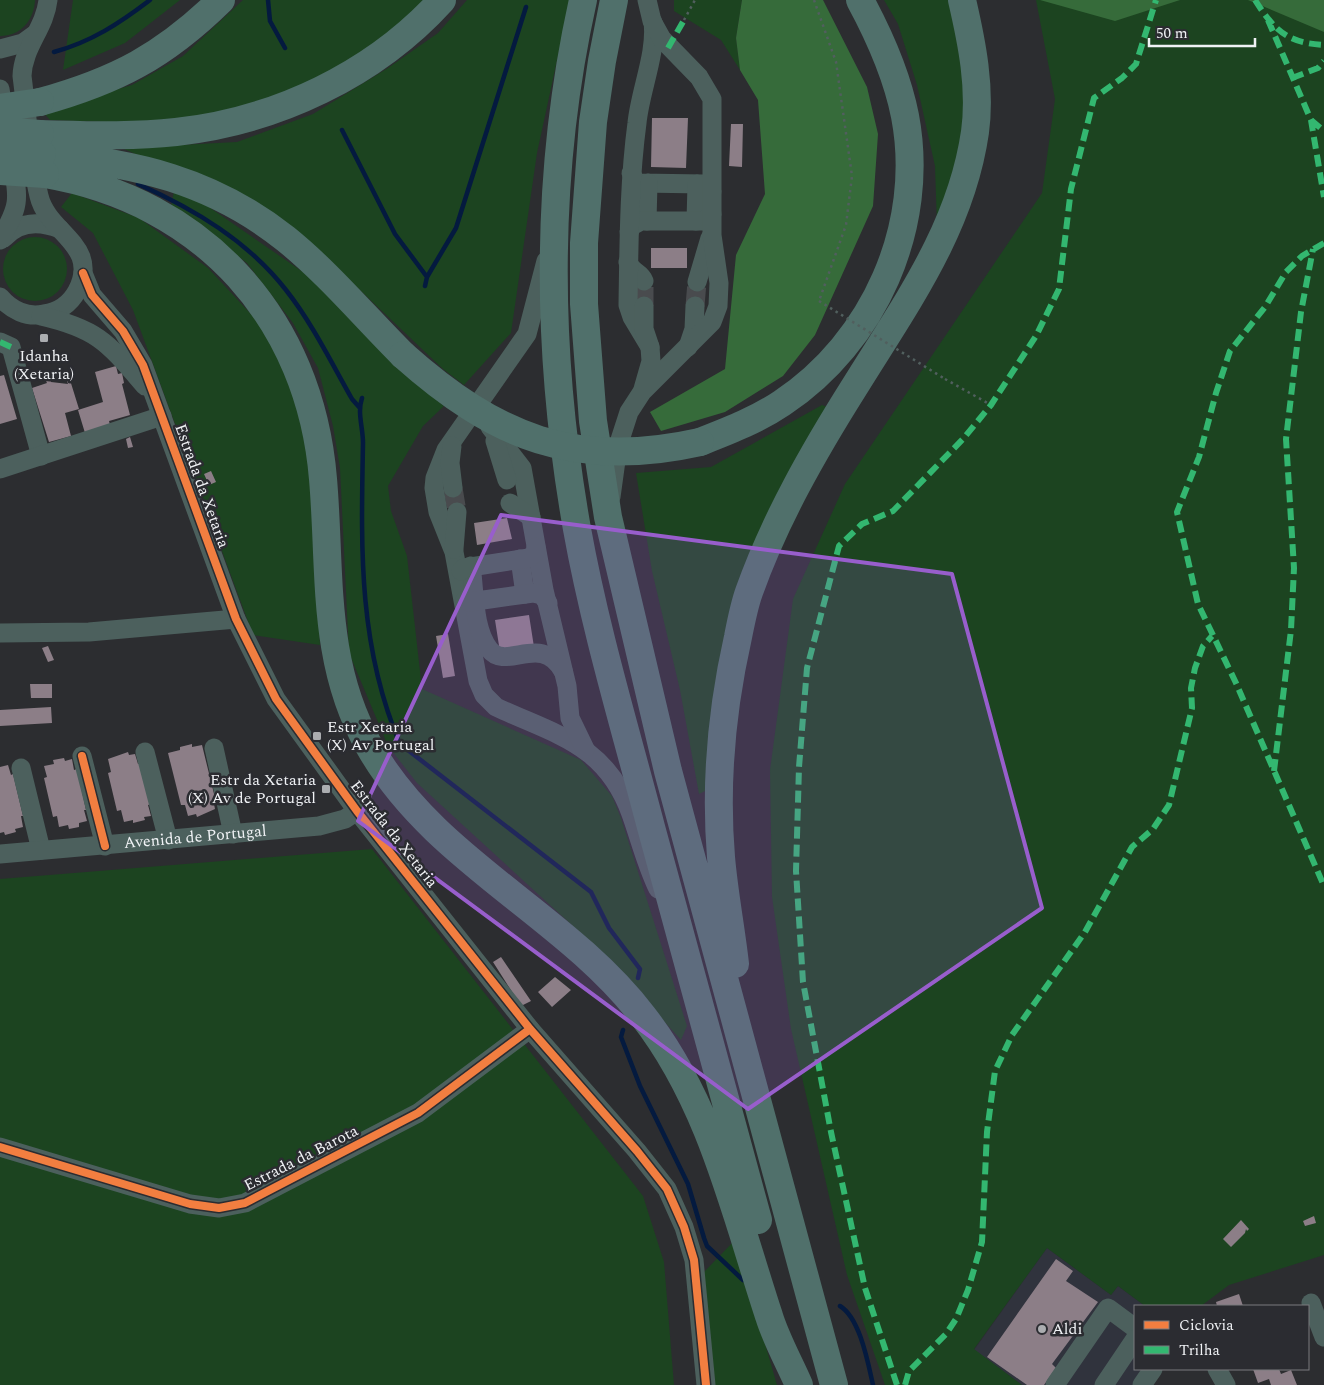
<svg xmlns="http://www.w3.org/2000/svg" width="1324" height="1385" font-family="Spectral,serif">
<style>
.built{fill:#30333d}
.green{fill:#1c4420}
.forest{fill:#366b3a}
.lines{fill:none;stroke-linecap:round;stroke-linejoin:round}
.stream{stroke:#041a3f;stroke-width:4.5}
.building{fill:#8c7e87}
.minor-tunnel{stroke:#494b4e;stroke-width:19;stroke-dasharray:19 9;stroke-linecap:butt}
.path{stroke:#515f5e;stroke-width:2.5;stroke-dasharray:2.5 4;stroke-linecap:butt}
.minor{stroke:#4c605d;stroke-width:19}
.highway{stroke:#50706b;stroke-width:28}
.path-bridge{stroke:#515f5e;stroke-width:2.5;stroke-dasharray:2.5 4;stroke-linecap:butt}
.highway-bridge{stroke:#50706b;stroke-width:28}
.quiet{stroke:#33b770;stroke-width:6;stroke-dasharray:12 6;stroke-linecap:butt}
.cycleway-casing{stroke:#2b2c31;stroke-width:11}
.cycleway{stroke:#f27e40;stroke-width:8}
.marked{fill:#985ecc;fill-opacity:0.2;stroke:#985ecc;stroke-width:4;stroke-linejoin:round}
.poi-dot{fill:#abadb0;stroke:#2b2c31;stroke-width:2}
.labels{text-anchor:middle;dominant-baseline:central;stroke-width:5;stroke-linejoin:round;paint-order:stroke}
.poi-label{font-size:16px;fill:#f0f2f5;stroke:#2b2c31;text-anchor:start}
.street-label{font-size:16px;fill:#f0f2f5;stroke:#2b2c31}
</style>
<rect width="100%" height="100%" fill="#2c2d30"/>
<path class="built" d="M1047 1248 1111 1295 1118 1286 1145 1306H1135V1369H1153L1142 1385H1022L974 1350Z"/>
<path class="green" d="M0 0H35C34 20 21 36 0 36Z
M73 0H180L125 43 63 70Z
M243 0H432L368 49 297 91 216 116 163 124 50 120 42 111 132 85 183 56Z
M467 0H570L537 153 511 333 464 385 443 369 342 273 281 219 122 148 237 142 313 114 388 68 438 33Z
M674 0H742L736 38 740 70 721 40 674 11Z
M884 0H954L968 82 957 179 937 225 935 166 917 85 898 24Z
M1036 0H1324V1255L1229 1285 1201 1306H1145L1118 1286 1111 1295 1047 1248 974 1349 1022 1385H885L847 1275 791 1029 772 897 770 770 793 599 845 484 1042 193 1055 99Z
M174 191 206 205 303 272 350 315 403 373 444 406 423 426 388 486 391 511 407 556 422 689 581 760 612 796 621 818 687 1026 681 1040 599 950 417 783 388 746 349 653 340 468 333 426 318 368 293 323 247 263 171 207Z
M72 193 139 218 208 268 263 327 294 388 310 456 320 645 253 635 133 310 93 233 61 207Z
M3 269a32 32 0 1 1 64 0a32 32 0 1 1-64 0Z
M822 405 830 408 718 673 705 791 699 794 680 690 652 571 636 473 711 467Z
M372 849 643 1196 664 1262 674 1385H0V879Z
M735 1240 777 1385H715L704 1272Z"/>
<path class="forest" d="M742 0H823L867 87 878 134 873 206 815 335 783 376 725 412 661 431 650 412 725 369 736 255 765 194 758 100 740 70 736 38Z
M1040 0H1180L1115 21Z
M1248 0H1324V32Z"/>
<g class="lines">
<path class="stream" d="M268 0 270 21 285 48
M54 52C91 42 120 23 150 0
M342 130 395 234 427 277 425 286
M138 184C194 209 248 241 286 290 312 323 331 362 352 399L359 407
M427 277 456 228 526 7
M362 398C357 413 363 427 363 443 361 548 358 645 400 744L591 892 609 928 640 969 638 978
M623 1030 621 1037 640 1086 688 1184 704 1238 707 1246 743 1280
M840 1306C860 1318 868 1363 873 1385"/>
</g>
<path class="building" d="M652 118H688L686 168 651 167Z
M731 124H743L742 167 729 166Z
M651 248H687V268H651Z
M116 366 118 374 122 373 124 383 122 384 130 415 109 421 110 425 85 433 78 410 103 402 95 372Z
M4 375 17 419 0 424V376Z
M50 380 51 382 68 384 67 381 70 380 79 409 65 413 71 436 49 442 32 388 47 383 46 381Z
M130 437 133 447 128 448 126 439Z
M211 471 216 482 209 485 204 474Z
M507 518 512 539 477 545 474 523Z
M529 615 534 647 500 652 495 620Z
M448 634 455 676 443 678 436 636Z
M48 646 54 660 48 662 42 648Z
M30 684H52V698H31Z
M51 707 52 723 0 726V710Z
M192 744V747L202 745 215 798 213 799 215 809 197 817 196 814 188 816 185 805H181L168 753 180 750V747Z
M128 752 129 755 135 754 138 764 141 763 151 804 148 805 151 816 144 817 145 820 133 823V820L124 822 121 810 117 811 108 773 111 772 108 759Z
M64 758 65 761 72 759 74 770 77 769 86 810H84L87 821 79 823V827L69 829 68 825 59 827 57 816 53 817 44 778 47 777 44 766 54 764 53 760Z
M8 765 11 775 13 774 23 816H21L23 827 15 829 16 832 5 835 4 832 0 833V767Z
M501 957 531 1001 521 1006 493 962Z
M555 977 571 990 552 1007 538 992Z
M1314 1216 1316 1223 1305 1226 1303 1221Z
M1241 1220 1249 1229 1247 1231 1246 1229 1245 1233 1231 1247 1223 1239Z
M1056 1259 1073 1271 1066 1281 1098 1302 1052 1364 1056 1368 1044 1385H1027L987 1357Z
M1239 1294 1243 1306H1217L1216 1302Z
M1253 1369H1279L1281 1374 1291 1370 1297 1385H1271L1269 1379 1258 1383Z"/>
<g class="lines">
<path class="minor-tunnel" d="M644 306V281
M695 306 697 282
M453 488 457 512"/>
<path class="path" d="M814 0 836 62 852 176 846 225 819 301
M684 20 695 0
M945 379 991 405"/>
<g class="minor">
<path d="M0 49 23 43 34 35"/>
<path d="M0 89 5 120"/>
<path d="M631 173 636 182 640 183 704 184 710 188 712 192"/>
<path d="M647 221 648 183"/>
<path d="M696 221 697 184"/>
<path d="M629 232 632 226 641 221H704L712 214"/>
<path d="M4 238C19 221 40 221 60 229"/>
<path d="M0 240C20 205 19 201 12 162"/>
<path d="M546 261 527 334 446 450 435 478 434 488 438 512 454 552 478 681 484 695 496 707C556 735 606 744 631 814 640 839 646 864 658 889"/>
<path d="M628 262C631 272 641 272 644 281"/>
<path d="M83 273 92 295 123 331 143 365 236 619 276 699 357 811 530 1029 637 1151 667 1189 684 1227 694 1260 706 1385"/>
<path d="M697 282 710 238"/>
<path d="M0 297C11 310 27 318 44 314 58 312 70 304 77 291 101 245 48 234 39 196 30 159 27 114 22 76 23 47 45 28 48 0"/>
<path d="M41 316C98 329 108 343 145 386"/>
<path d="M0 342 11 347 41 456"/>
<path d="M650 347 632 317 628 305C629 244 629 183 637 123 640 91 657 53 653 22"/>
<path d="M688 347 694 329 695 306"/>
<path d="M643 389 651 361 650 347 644 329V306"/>
<path d="M490 427 522 468 544 590 567 686 570 718 585 749"/>
<path d="M495 441 507 480"/>
<path d="M452 446 450 463 453 488"/>
<path d="M0 469 162 416"/>
<path d="M611 497 618 446 629 412 642 392 712 322 718 306 719 283 712 235V99L699 77 662 39 652 21 647 0"/>
<path d="M510 503 531 517"/>
<path d="M454 549 457 512"/>
<path d="M520 559 525 594"/>
<path d="M471 566C475 592 473 628 489 649 506 672 541 632 563 671"/>
<path d="M461 571 464 568 529 558 535 553 536 547"/>
<path d="M465 600 469 602 533 593 542 595 548 603"/>
<path d="M0 633 89 632 236 619"/>
<path d="M214 748 233 834"/>
<path d="M145 752 168 840"/>
<path d="M82 756 105 846"/>
<path d="M21 768 41 850"/>
<path id="s1" d="M0 854 319 826 345 819 357 811"/>
<path d="M0 1147 190 1204 219 1208 245 1203 418 1113 530 1029"/>
<path d="M1311 1303 1324 1337"/>
<path d="M1217 1369 1226 1385"/>
<path d="M1055 1385 1108 1308 1135 1328"/>
<path d="M1104 1385 1135 1339"/>
<path d="M1142 1385 1153 1369"/>
</g>
<path class="highway" d="M583 0C544 175 546 353 577 529 595 629 625 728 651 827 687 958 722 1089 758 1220
M614 0 602 61 593 122 584 243V304L593 421 608 517 668 771 834 1385
M40 102C116 81 164 56 221 0
M40 134C85 135 131 137 176 132 276 121 374 75 442 0
M42 154C135 163 212 180 286 239 328 273 364 316 403 355
M45 174C204 201 310 319 323 479 331 571 321 662 369 746 433 860 565 914 643 1016 711 1103 735 1213 769 1316 776 1339 789 1362 799 1385
M700 442C728 431 757 420 782 403 874 342 926 226 905 116 897 75 880 37 860 0
M735 964C731 928 724 893 721 857 715 784 722 708 738 637 741 622 744 606 749 592 775 519 814 451 855 386 905 305 961 229 975 132 981 88 972 43 962 0"/>
<path class="path-bridge" d="M819 301 945 379"/>
<path class="highway-bridge" d="M0 108 40 102
M0 131 40 134
M0 153 42 154
M0 171 45 174
M403 355C495 437 575 470 700 442"/>
<path class="quiet" d="M1255 0C1274 30 1287 43 1324 45
M1268 20 1311 120 1324 197
M668 48 684 20
M1292 78 1318 68 1324 61
M1311 120 1324 131
M1324 243 1302 256 1286 272 1265 307 1230 351 1216 393 1199 457 1177 512 1198 604 1236 683 1324 886
M0 342 11 347
M1274 771 1291 630 1294 568 1286 439 1301 312 1313 249
M897 1385 865 1288 831 1132 803 982 796 871 799 767 807 668 839 546 862 524 893 511 963 439 991 405 1036 336 1059 289 1071 189 1094 98 1122 78 1136 64 1156 0
M905 1385 909 1371 946 1334 956 1319 968 1290 982 1242 987 1132 995 1071 1012 1035 1085 932 1132 847 1153 829 1169 805 1192 708 1191 688 1195 668 1203 646 1212 636"/>
<defs>
<path id="cycleway" d="M83 273 92 295 123 331 143 365 236 619 276 699 357 811 530 1029 637 1151 667 1189 684 1227 694 1260 706 1385
M82 756 105 846
M0 1147 190 1204 219 1208 245 1203 418 1113 530 1029"/>
</defs>
<use href="#cycleway" class="cycleway-casing"/>
<use href="#cycleway" class="cycleway"/>
</g>
<path class="marked" d="M501 515 952 574 1042 908 748 1109 358 821Z"/>
<g class="poi-dot">
<rect x="39" y="333" width="10" height="10" rx="2.5"/>
<rect x="312" y="731" width="10" height="10" rx="2.5"/>
<rect x="321" y="784" width="10" height="10" rx="2.5"/>
<circle cx="1042" cy="1329" r="5"/>
</g>
<g class="labels">
<g class="poi-label">
<text x="44" y="356" text-anchor="middle">Idanha<tspan x="44" dy="18">(Xetaria)</tspan></text>
<text x="327" y="727">Estr Xetaria<tspan x="327" dy="18">(X) Av Portugal</tspan></text>
<text x="316" y="780" text-anchor="end">Estr da Xetaria<tspan x="316" dy="18">(X) Av de Portugal</tspan></text>
<text x="1052" y="1329">Aldi</text>
</g>
<g class="street-label">
<text transform="translate(202 486) rotate(70)">Estrada da Xetaria</text>
<text transform="translate(394 834) rotate(52)">Estrada da Xetaria</text>
<text stroke="none"><textPath href="#s1" startOffset="196">Avenida de Portugal</textPath></text>
<text transform="translate(301 1158) rotate(-27)">Estrada da Barota</text>
</g>
</g>
<rect x="1134" y="1305" width="175" height="65" fill="#2b2c31" stroke="#7a7b7f"/>
<rect x="1144" y="1321" width="25" height="8" fill="#f27e40" stroke="#7a7b7f"/>
<text x="1179" y="1330" font-size="15" fill="#f0f2f5">Ciclovia</text>
<rect x="1144" y="1346" width="25" height="8" fill="#33b770" stroke="#7a7b7f"/>
<text x="1179" y="1355" font-size="15" fill="#f0f2f5">Trilha</text>
<path d="M1149 38v8h106v-8" fill="none" stroke="#f0f2f5" stroke-width="2.5"/>
<text x="1156" y="38" font-size="15" fill="#f0f2f5" stroke="#2b2c31" stroke-width="4" paint-order="stroke">50 m</text>
</svg>
